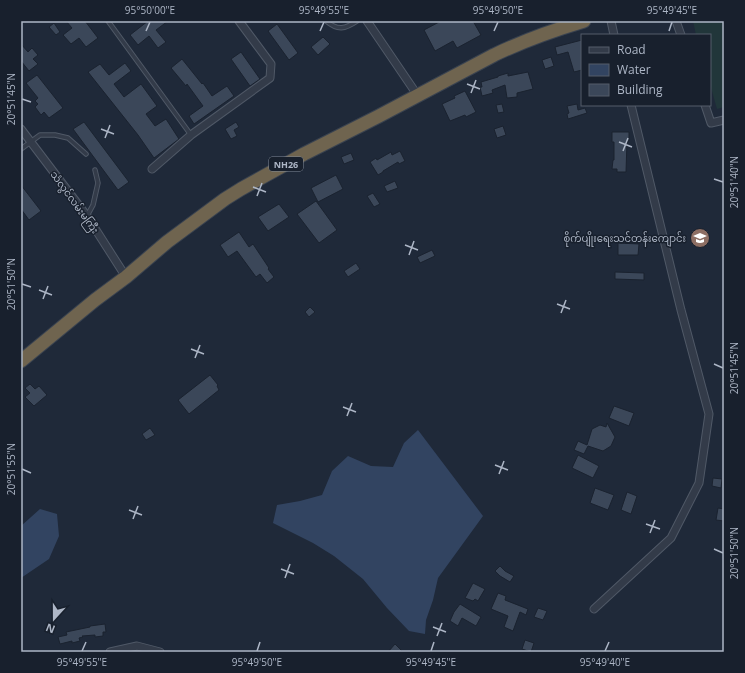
<svg xmlns="http://www.w3.org/2000/svg" width="745" height="673" font-family="'Open Sans','Noto Sans Myanmar',sans-serif">
<style>
.green{fill:#21363a}
.water{fill:#324461}
.building{fill:#3b4759;stroke:#1a222f}
.lines{fill:none;stroke-linecap:round;stroke-linejoin:round}
.lane-casing{stroke:#505967;stroke-width:5.5}
.street-casing{stroke:#505967;stroke-width:9}
.highway-casing{stroke:#3a4350;stroke-width:15}
.lane{stroke:#333b49;stroke-width:3.5}
.street{stroke:#333b49;stroke-width:7}
.highway{stroke:#6f644f;stroke-width:13}
.ticks{fill:none;stroke:#adb6c6;stroke-width:1.5}
.labels{text-anchor:middle;dominant-baseline:central;stroke-width:3;stroke-linejoin:round;paint-order:stroke}
.shield{fill:#18202d;stroke:#808998;stroke-width:1}
.shield-label{font-size:9px;font-weight:bold;fill:#adb6c6}
.street-label{font-size:10px;fill:#adb6c6;stroke:#18202d}
.poi-label{font-size:10px;fill:#adb6c6;stroke:#18202d;text-anchor:end}
.neatline{fill:none;stroke:#adb6c6;stroke-width:1.5}
.ticks-label{font-size:10px;text-anchor:middle;fill:#adb6c6}
</style>
<rect width="100%" height="100%" fill="#1f2939"/>
<path class="green" d="M693 21H724V107L717 109 710 84V35H696Z"/>
<path class="water" d="M418 430 483 516 438 578 433 600 426 620 425 634 409 631 387 608 363 579 334 556 313 543 273 523 277 505 300 501 322 495 332 471 348 456 371 466 393 467 404 443Z
M40 509 57 514 59 536 49 559 21 578V526Z"/>
<path class="building" d="M66 21H85L98 38 86 47 79 38 71 44 63 35 72 28Z
M148 21H168L156 30 166 42 158 48 149 36 138 45 130 35Z
M441 21H473L481 35 457 48 453 41 435 51 424 30Z
M54 23 60 32 56 35 49 27Z
M277 24 298 53 289 60 268 31Z
M323 37 330 44 318 55 311 47Z
M582 40V70L574 72 568 52 557 55 555 47Z
M21 44 28 52 32 48 38 55 33 59 38 64 29 71 21 61Z
M241 52 260 79 250 86 231 59Z
M551 57 554 66 545 69 542 60Z
M182 59 202 84 203 83 212 96 227 86 234 96 194 124 189 116 203 106 187 84 186 86 171 68Z
M125 63 131 71 114 84 124 97 141 84 157 106 146 114 155 126 166 119 179 139 154 158 138 135 88 72 100 64 109 75Z
M528 72 533 89 517 93V97L507 98 505 85 492 90 493 93 482 96 480 87H482L481 82 498 77V76L508 73V76Z
M37 75 63 108 49 118 44 112 41 115 35 107 38 104 35 101 38 98 26 83Z
M465 91 476 112 466 117 465 115 450 121 442 104 455 98 454 96Z
M502 104 504 112 498 113 496 105Z
M577 104 578 110 585 108 587 113 568 119 567 114 569 113 567 106Z
M84 122 129 182 118 190 73 129Z
M236 122 239 127 234 130 237 136 231 139 225 129Z
M503 126 506 135 497 138 494 129Z
M612 132H629V141H627L626 172H617V169H612L613 160H614V142H612Z
M400 151 405 161 399 164 398 162 383 171V172L378 175 370 162 376 158 377 160 391 152 392 155Z
M351 153 354 160 344 164 341 157Z
M336 175 343 189 318 202 311 188Z
M395 181 398 188 387 192 384 186Z
M21 185 41 211 29 220 21 209Z
M373 193 380 204 374 207 367 196Z
M316 201 337 230 319 243 297 214Z
M279 204 289 217 268 231 258 217Z
M239 232 249 247 253 244 269 268 268 269 274 277 267 283 260 274 256 277 237 251 228 257 220 245Z
M618 243 639 244 638 255H618Z
M432 250 435 256 420 263 417 257Z
M356 263 360 269 348 277 344 271Z
M615 272 644 273V280L615 279Z
M310 307 315 312 309 317 305 312Z
M210 375 218 385 217 386 219 390 189 414 178 400Z
M30 384 35 389 39 386 47 395 34 406 25 397 30 393 25 388Z
M614 406 634 413 629 426 609 418Z
M607 423 615 437 611 446 603 451 588 446 584 454 574 450 578 441 587 445 592 429 600 425 606 427Z
M150 428 155 435 146 440 142 434Z
M578 455 599 466 593 478 572 468Z
M713 478 722 479 721 488 712 486Z
M595 488 614 495 608 510 590 503Z
M627 492 637 496 631 514 621 510Z
M718 508 724 509V521L716 520Z
M500 566 505 571 514 576 510 582 500 576 495 571Z
M473 583 485 589 478 601 475 599 473 601 465 598Z
M498 593 506 596 505 600 528 609 526 615 520 612 513 631 504 627 508 616 491 609Z
M460 604 481 617 476 626 462 618 458 626 450 621 454 612Z
M538 608 547 611 543 620 534 617Z
M105 624 106 632H103V636L95 637V635L82 636 83 637 79 638 80 641 72 643V641L60 644 58 637 67 635 66 632 90 627V626Z
M525 640 534 643 531 652 522 649Z
M395 644 403 652H388Z"/>
<g class="lines">
<defs>
<path id="lane" d="M108 21 191 135
M326 21C338 31 345 29 357 21
M21 149 40 135H55L68 138 86 154
M87 216 93 205 98 183 95 170"/>
<path id="street" d="M367 21 418 96
M611 21 614 35
M676 21 681 35
M705 105 711 123 724 120
M21 129 87 216 126 277
M152 169 191 135 270 78 271 64 239 21
M594 609 671 538 699 483 709 414 681 310 631 105
M110 652 137 646 160 652"/>
<path id="highway" d="M21 361 95 300 126 277 167 242 225 199 241 189 304 154 379 116 494 55C523 41 554 30 584 21"/>
</defs>
<use href="#lane" class="lane-casing"/>
<use href="#street" class="street-casing"/>
<use href="#highway" class="highway-casing"/>
<use href="#lane" class="lane"/>
<use href="#street" class="street"/>
<use href="#highway" class="highway"/>
</g>
<path class="ticks" d="M146 31 150 22M320 31 324 22M494 31 498 22M669 31 672 22M467 84 480 89M471 93 476 80M22 99 31 102M101 129 114 134M105 138 110 125M619 142 632 147M623 151 628 138M714 179 723 182M253 187 266 192M257 196 262 183M405 245 418 250M409 255 414 241M22 284 31 287M39 290 52 295M43 299 48 286M557 304 570 309M561 313 566 300M191 349 204 354M195 358 200 345M714 364 723 368M343 407 356 412M347 416 352 403M495 465 508 470M22 469 31 473M499 474 504 461M129 510 142 515M133 519 138 506M646 524 660 529M650 533 655 520M714 549 723 553M281 569 294 574M285 578 290 564M433 627 446 632M437 636 442 623M82 651 86 642M257 651 260 642M431 651 434 642M605 651 609 642"/>
<defs>
<symbol id="school-disc" viewBox="-11 -11 22 22"><circle r="9.5" fill="#8d6e63" stroke="#18202d"/><path d="M0-5L7-2L0 1L-7-2ZM-4 1L0 2.5L4 1V4Q0 6-4 4Z" fill="#fff"/></symbol>
</defs>
<g fill-rule="evenodd">
<use href="#school-disc" x="689" y="227" width="22" height="22"/>
</g>
<g class="labels">
<rect class="shield" x="269" y="157" width="34" height="14" rx="3"/>
<g class="shield-label">
<text x="286" y="164">NH26</text>
</g>
<g class="street-label">
<text transform="translate(75 202) rotate(54)">သံလွင်လမ်းမကြီး</text>
</g>
<g class="poi-label">
<text x="686" y="238">စိုက်ပျိုးရေးသင်တန်းကျောင်း</text>
</g>
</g>
<rect width="745" height="673" fill="none" stroke="#18202d" stroke-width="44"/>
<rect x="581" y="34" width="130" height="72" fill="#18202d" stroke="#545c6a"/>
<rect x="589" y="47" width="20" height="6" fill="#333b49" stroke="#545c6a"/>
<text x="617" y="54" font-size="12" fill="#adb6c6">Road</text>
<rect x="589" y="64" width="20" height="12" fill="#324461" stroke="#545c6a"/>
<text x="617" y="74" font-size="12" fill="#adb6c6">Water</text>
<rect x="589" y="84" width="20" height="12" fill="#3b4759" stroke="#545c6a"/>
<text x="617" y="94" font-size="12" fill="#adb6c6">Building</text>
<g transform="translate(54 619) rotate(201)" stroke="#18202d" stroke-width="3" paint-order="stroke">
<path d="M0-3L7 15L0 10L-7 15Z" fill="#adb6c6"/>
<text y="-6" font-size="11" font-weight="bold" text-anchor="middle" fill="#adb6c6">N</text>
</g>
<rect x="22" y="22" width="701" height="629" class="neatline"/>
<g class="ticks-label">
<text x="150" y="14">95°50'00"E</text>
<text x="324" y="14">95°49'55"E</text>
<text x="498" y="14">95°49'50"E</text>
<text x="672" y="14">95°49'45"E</text>
<text transform="translate(11 99) rotate(-90)" y="4">20°51'45"N</text>
<text transform="translate(734 182) rotate(-90)" y="4">20°51'40"N</text>
<text transform="translate(11 284) rotate(-90)" y="4">20°51'50"N</text>
<text transform="translate(734 368) rotate(-90)" y="4">20°51'45"N</text>
<text transform="translate(11 469) rotate(-90)" y="4">20°51'55"N</text>
<text transform="translate(734 553) rotate(-90)" y="4">20°51'50"N</text>
<text x="82" y="666">95°49'55"E</text>
<text x="257" y="666">95°49'50"E</text>
<text x="431" y="666">95°49'45"E</text>
<text x="605" y="666">95°49'40"E</text>
</g>
</svg>
